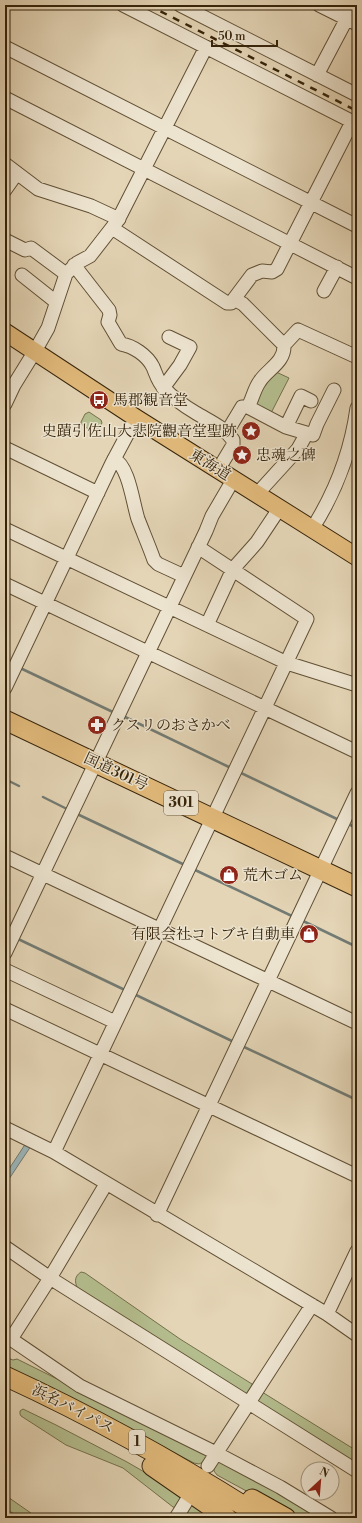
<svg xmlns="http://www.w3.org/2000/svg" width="362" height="1523" font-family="'Libre Bodoni','Noto Serif JP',serif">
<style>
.green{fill:#b4bd8e;stroke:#74704c}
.water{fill:#9bb6ba;stroke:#727b74}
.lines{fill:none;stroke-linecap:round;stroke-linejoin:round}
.stream{stroke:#727b74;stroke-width:2.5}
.minor-casing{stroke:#615035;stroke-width:15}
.major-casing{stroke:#35230a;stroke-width:19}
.highway-casing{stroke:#35230a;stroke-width:21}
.minor{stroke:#ede4d0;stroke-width:13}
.major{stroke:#e2ba7b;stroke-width:17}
.highway{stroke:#e2ba7b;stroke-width:19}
.rail{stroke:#35230a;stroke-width:2.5;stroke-dasharray:7 7;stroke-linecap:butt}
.labels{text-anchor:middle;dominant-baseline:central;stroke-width:3;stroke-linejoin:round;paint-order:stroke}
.shield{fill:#ede4d0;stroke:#6c5d45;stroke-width:1}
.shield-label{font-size:14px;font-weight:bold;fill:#35230a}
.poi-label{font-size:15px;fill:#35230a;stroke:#ede4d0;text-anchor:start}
.street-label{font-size:15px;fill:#35230a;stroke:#ede4d0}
</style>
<rect width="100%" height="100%" fill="#e4d5b6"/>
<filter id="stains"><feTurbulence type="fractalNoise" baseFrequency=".005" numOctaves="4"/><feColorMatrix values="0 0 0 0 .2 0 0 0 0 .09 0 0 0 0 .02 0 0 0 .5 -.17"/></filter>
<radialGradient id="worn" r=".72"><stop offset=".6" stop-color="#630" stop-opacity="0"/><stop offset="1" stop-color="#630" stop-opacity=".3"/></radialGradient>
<path class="green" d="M274 371 289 378 270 415 253 406 257 393Z
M89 412 101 420 102 423 98 429 93 432 81 424V422L85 414Z
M81 1272 85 1273 180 1339 252 1384 253 1386 248 1397 79 1291C75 1284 73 1277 81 1272Z
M5 1357 13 1360 17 1359 206 1453C206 1459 204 1462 199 1464L194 1463 70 1397 5 1366Z
M262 1392 357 1451V1468L256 1405 255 1398Z
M23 1409 56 1425 127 1462 153 1477 183 1498 177 1508 173 1507 123 1468 66 1445 21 1416 20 1414V1411Z
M220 1461 325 1518H296L217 1475 214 1471C214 1466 215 1463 220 1461Z
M5 1495 38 1518H20L5 1508Z
M190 1503 215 1518H188L184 1513Z"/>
<path class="water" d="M26 1143 31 1146 5 1185V1175Z"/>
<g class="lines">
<path class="stream" d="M309 5 316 8
M18 667 115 713
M123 716 231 768
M239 772 339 820
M5 779 19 786
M43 797 69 810
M75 813 187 866
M348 824 357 828
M193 869 294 917
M301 920 357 947
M16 938 127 991
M134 994 234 1042
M242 1046 357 1100
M354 1248 357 1241"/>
<defs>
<path id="minor" d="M123 5 357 124
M180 5 357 95
M319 5 357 24
M5 47 357 226
M317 75 354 5
M5 98 357 278
M5 164 38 189 91 206 119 219
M5 190 17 173
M112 228 227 303H231L252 275 262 271 272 272 277 269 352 122
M5 240 25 250 31 248 66 274
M74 265 109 310 110 315 108 322 121 344C133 346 147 355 153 367 156 374 158 382 164 388 173 398 184 406 196 413 209 421 224 427 233 440V445L218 470
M22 275 56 302
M324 291 337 267
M234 299 243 304 284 345
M163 388 180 365 190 347 169 337
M5 404 14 385 35 351 48 328 66 274 77 263 90 256 118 220 206 47
M248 407C253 398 254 389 260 381 268 369 285 362 284 345L298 330 357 357
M286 427 301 396 311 401
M227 432 242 407H248L286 427 313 435 317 424 334 390
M5 448 98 493
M114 459C129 466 133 504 138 519 143 532 149 546 154 560L158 564 184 576
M257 494 298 449 307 433
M5 529 287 663 357 685
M312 529C335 493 351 451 357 408
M5 584 357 752
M207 625 233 569 257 542 279 509
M5 688 112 463 136 418
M5 856 357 1023
M5 953 206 531 212 516 233 480
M5 970 115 1022
M5 1009 357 1176
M5 1128 54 1152 327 1314 357 1335
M54 1152 307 619 198 547
M157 1215 357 793
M5 1247 50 1278 357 1471
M327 1314 357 1251
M5 1335 80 1386 216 1453 280 1487 331 1518
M11 1339 50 1278 106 1184
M208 1466 312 1305
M176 1518 187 1500"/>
<path id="major" d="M5 332 136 418 357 557"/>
<path id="highway" d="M5 720 357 887
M5 1376C94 1417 180 1465 263 1518
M152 1466 227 1518
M252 1499 286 1518"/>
</defs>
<use href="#minor" class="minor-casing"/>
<use href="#major" class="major-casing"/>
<use href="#highway" class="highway-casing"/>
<use href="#minor" class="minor"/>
<use href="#major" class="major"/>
<use href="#highway" class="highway"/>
<path class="rail" d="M148 5 357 111"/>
</g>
<defs>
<symbol id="bus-disc" viewBox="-11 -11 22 22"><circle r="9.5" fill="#8f2418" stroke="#ede4d0"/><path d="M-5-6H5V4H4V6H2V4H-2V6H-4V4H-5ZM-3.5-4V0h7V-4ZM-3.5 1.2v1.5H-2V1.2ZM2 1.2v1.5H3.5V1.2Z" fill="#fff"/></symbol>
<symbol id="sight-disc" viewBox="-11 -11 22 22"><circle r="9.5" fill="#8f2418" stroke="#ede4d0"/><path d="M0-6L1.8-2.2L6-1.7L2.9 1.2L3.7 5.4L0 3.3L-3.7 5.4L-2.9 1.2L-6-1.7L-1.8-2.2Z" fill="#fff"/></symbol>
<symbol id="pharmacy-disc" viewBox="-11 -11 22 22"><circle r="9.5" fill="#8f2418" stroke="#ede4d0"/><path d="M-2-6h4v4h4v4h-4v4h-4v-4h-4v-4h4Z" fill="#fff"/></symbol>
<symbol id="shop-disc" viewBox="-11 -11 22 22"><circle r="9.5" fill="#8f2418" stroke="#ede4d0"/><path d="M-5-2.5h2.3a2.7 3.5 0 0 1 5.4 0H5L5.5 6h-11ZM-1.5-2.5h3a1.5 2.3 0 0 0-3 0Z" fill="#fff"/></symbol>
</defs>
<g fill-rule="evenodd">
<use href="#bus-disc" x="88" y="389" width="22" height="22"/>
<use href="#sight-disc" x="240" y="420" width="22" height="22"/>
<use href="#sight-disc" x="231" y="444" width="22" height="22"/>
<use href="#pharmacy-disc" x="86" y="714" width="22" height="22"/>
<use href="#shop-disc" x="218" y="864" width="22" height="22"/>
<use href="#shop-disc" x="298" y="923" width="22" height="22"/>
</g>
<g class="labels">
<g class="shield">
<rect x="164" y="791" width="34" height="24" rx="3"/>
<rect x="129" y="1430" width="16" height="24" rx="3"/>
</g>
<g class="shield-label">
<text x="181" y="803">301</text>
<text x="137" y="1442">1</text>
</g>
<g class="poi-label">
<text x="113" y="400">馬郡観音堂</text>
<text x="237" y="431" text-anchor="end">史蹟引佐山大悲院觀音堂聖跡</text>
<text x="256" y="455">忠魂之碑</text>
<text x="111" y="725">クスリのおさかべ</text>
<text x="243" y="875">荒木ゴム</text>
<text x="295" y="934" text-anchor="end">有限会社コトブキ自動車</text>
</g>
<g class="street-label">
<text transform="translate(210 465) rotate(32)">東海道</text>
<text transform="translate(116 772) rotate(25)">国道301号</text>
<text transform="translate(73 1409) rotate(27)">浜名バイパス</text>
</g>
</g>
<rect width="362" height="1523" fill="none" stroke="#e4d5b6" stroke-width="20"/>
<rect x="6" y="6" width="350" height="1511" fill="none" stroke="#35230a" stroke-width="2"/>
<rect x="10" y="10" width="342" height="1503" fill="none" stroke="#35230a"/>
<g transform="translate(320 1481) rotate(26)"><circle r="19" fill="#ede4d0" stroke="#a39781"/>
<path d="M0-3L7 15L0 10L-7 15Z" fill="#8f2418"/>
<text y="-6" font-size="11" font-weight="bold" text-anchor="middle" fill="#35230a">N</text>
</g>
<path d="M212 40v6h65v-6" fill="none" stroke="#35230a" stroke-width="2"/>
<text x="218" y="40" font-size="12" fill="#35230a" stroke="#ede4d0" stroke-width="3" paint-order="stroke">50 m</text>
<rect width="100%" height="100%" filter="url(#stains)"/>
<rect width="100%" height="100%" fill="url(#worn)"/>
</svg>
